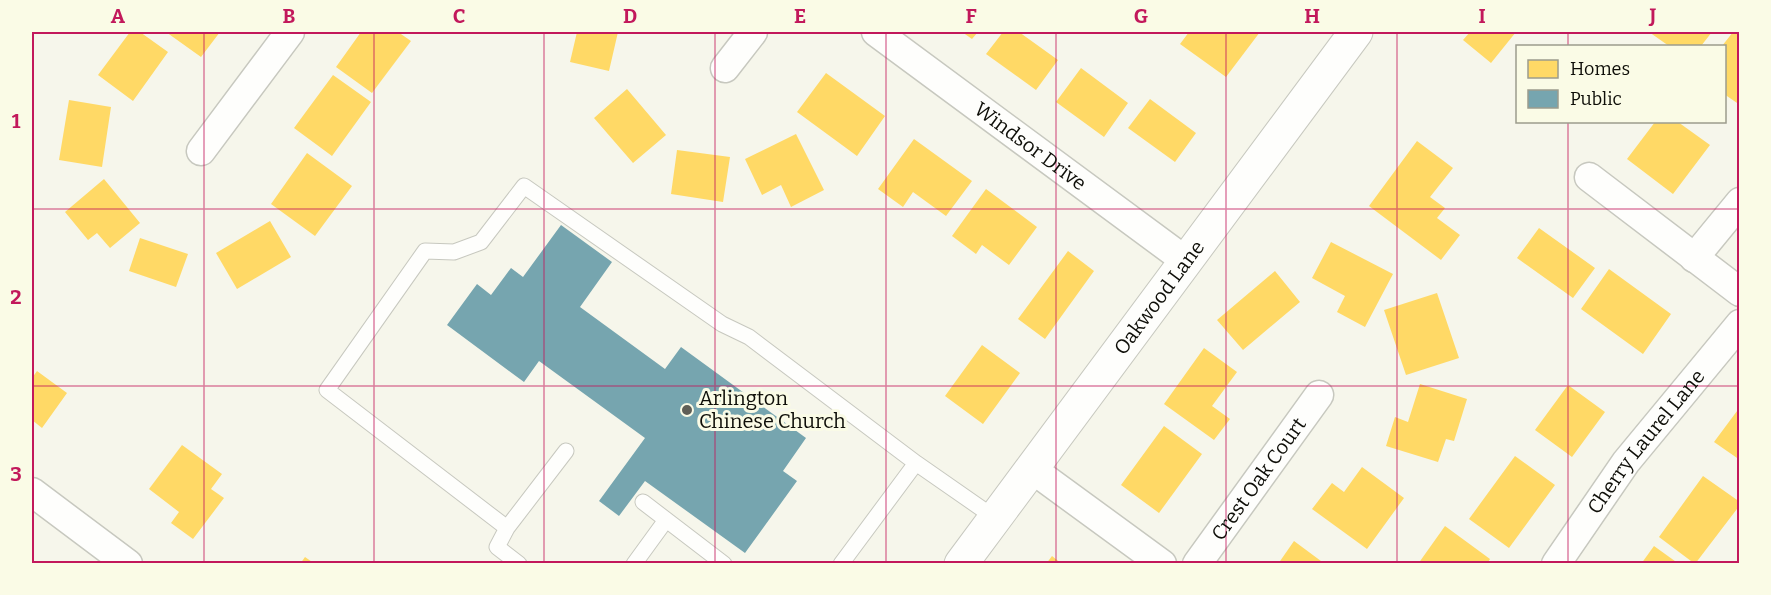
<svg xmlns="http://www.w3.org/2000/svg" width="1771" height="595" font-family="Bitter,serif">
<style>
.homes{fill:#ffd966}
.public{fill:#76a5af}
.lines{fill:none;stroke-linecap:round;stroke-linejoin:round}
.service-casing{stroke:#c7c8bf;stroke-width:17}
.minor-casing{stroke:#c7c8bf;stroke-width:31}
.tertiary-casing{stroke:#c7c8bf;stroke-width:35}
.service{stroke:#fefefc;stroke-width:15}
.minor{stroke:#fefefc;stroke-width:28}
.tertiary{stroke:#fefefc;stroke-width:33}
.grid{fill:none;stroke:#c2185b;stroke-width:1.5;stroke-opacity:0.55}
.poi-dot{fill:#5f5f57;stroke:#fafbe6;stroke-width:2}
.labels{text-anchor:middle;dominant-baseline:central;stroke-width:6;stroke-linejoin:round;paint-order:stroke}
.street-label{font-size:20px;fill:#0e0e08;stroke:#fafbe6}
.poi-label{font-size:20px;fill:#0e0e08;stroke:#fafbe6;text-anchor:start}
.neatline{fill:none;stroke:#c2185b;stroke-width:2}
.grid-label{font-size:20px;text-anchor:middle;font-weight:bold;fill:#c2185b}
</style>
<rect width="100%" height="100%" fill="#f6f6eb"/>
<path class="homes" d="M130 32H140L168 52 133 101 98 75Z
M166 32H220L201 57Z
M361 32H398L411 41 372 93 336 67Z
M577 32H618L609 71 570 62Z
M962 32H978L972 39Z
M1003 32H1019L1058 60 1036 90 986 54Z
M1189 32H1260L1226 77 1180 44Z
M1470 32H1516L1491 63 1463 40Z
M1649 32H1712L1701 46H1669Z
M1733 32H1740V105L1724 94V46H1722Z
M1081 68 1128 103 1104 137 1056 102Z
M826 73 885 116 857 156 797 112Z
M333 75 371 102 332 156 294 128Z
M627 89 666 135 633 163 594 118Z
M1150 99 1196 133 1175 162 1128 128Z
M69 100 111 107 102 167 59 160Z
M1655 122H1678L1710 145 1673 194 1627 159Z
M796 134 824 190 791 207 781 185 762 195 745 159Z
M914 139 972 181 946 216 913 192 903 207 878 189Z
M1417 141 1453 168 1430 197 1445 208 1437 218 1460 235 1441 260 1369 206Z
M677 150 730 157 723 202 671 194Z
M307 153 352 186 315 236 271 204Z
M104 179 140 223 110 248 97 233 88 240 65 212Z
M986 189 1037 227 1009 265 982 245 976 254 952 236Z
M270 221 291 257 237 289 216 253Z
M1539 228 1595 268 1573 298 1517 258Z
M140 238 188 254 176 287 129 271Z
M1331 242 1393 274 1365 327 1337 312 1345 296 1312 278Z
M1068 251 1094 271 1045 339 1018 319Z
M1609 269 1671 314 1643 354 1581 309Z
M1275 271 1300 302 1243 350 1217 320Z
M1437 293 1459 358 1406 375 1384 310Z
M982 345 1020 373 983 424 945 396Z
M1204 348 1237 372 1212 406 1230 419 1214 440 1164 404Z
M37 371 67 393 42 428 32 420V378Z
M1420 384 1467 399 1454 441 1446 439 1438 462 1386 446 1395 417 1408 422Z
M1568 385 1605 412 1572 457 1535 430Z
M1740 407V460L1714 442Z
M1164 426 1202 454 1159 513 1121 485Z
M182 445 222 474 211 489 224 498 193 539 171 523 179 512 149 489Z
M1515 456 1555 485 1509 548 1469 519Z
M1362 467 1404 498 1367 549 1312 509 1332 483 1344 492Z
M1703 476 1740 502V505L1695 564 1659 537Z
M1445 526 1490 559 1487 564H1418Z
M1294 541 1325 564H1278Z
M1654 546 1679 564H1641Z
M1052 556 1062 564H1046Z
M305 557 315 564H300Z"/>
<path class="public" d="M561 225 612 262 580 307 665 369 681 347 806 438 783 471 797 481 745 553 645 481 619 516 599 501 645 438 539 361 524 382 447 325 477 284 491 295 511 268 523 277Z"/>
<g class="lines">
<defs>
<path id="service" d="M643 502 724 564
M507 528 566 451
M519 564 497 547 507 528 327 390 425 251 454 252 481 242 524 186 722 324 749 337 916 463
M634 564 666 520
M841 564 916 463 995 518"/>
<g id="minor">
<path id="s1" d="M876 32 1186 261"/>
<path d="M725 68 753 32"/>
<path d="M201 151 290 32"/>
<path d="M1589 177 1740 292"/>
<path d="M1694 258 1740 202"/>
<path d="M1032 469 1162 564"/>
<path d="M32 492 128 564"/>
<path id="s2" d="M1197 564 1319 395"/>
<path id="s3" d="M1556 564 1626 462 1740 324"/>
</g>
<g id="tertiary">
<path id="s4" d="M961 564 1356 32"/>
</g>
</defs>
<use href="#service" class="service-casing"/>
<use href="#minor" class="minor-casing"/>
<use href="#tertiary" class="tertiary-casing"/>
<use href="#service" class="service"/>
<use href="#minor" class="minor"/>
<use href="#tertiary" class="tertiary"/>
</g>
<path class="grid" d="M204 32V564M374 32V564M544 32V564M715 32V564M886 32V564M1056 32V564M1226 32V564M1397 32V564M1568 32V46M1568 122V564M32 209H1740M32 386H1740"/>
<circle class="poi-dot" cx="687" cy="410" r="6"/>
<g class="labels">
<g class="street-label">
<text stroke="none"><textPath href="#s1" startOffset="192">Windsor Drive</textPath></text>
<text stroke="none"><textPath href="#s4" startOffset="332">Oakwood Lane</textPath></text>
<text stroke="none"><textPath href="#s3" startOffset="152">Cherry Laurel Lane</textPath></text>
<text stroke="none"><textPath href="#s2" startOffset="105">Crest Oak Court</textPath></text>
</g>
<g class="poi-label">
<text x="699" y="398">Arlington<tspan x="699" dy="23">Chinese Church</tspan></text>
</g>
</g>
<rect width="1771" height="595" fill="none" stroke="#fafbe6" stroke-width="66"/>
<rect x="1516" y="45" width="210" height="78" fill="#fafbe6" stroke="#9c9c8d" stroke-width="1.5"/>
<rect x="1528" y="60" width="30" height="18" fill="#ffd966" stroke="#9c9c8d" stroke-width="1.5"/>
<text x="1570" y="75" font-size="18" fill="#0e0e08">Homes</text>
<rect x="1528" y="90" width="30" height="18" fill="#76a5af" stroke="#9c9c8d" stroke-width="1.5"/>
<text x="1570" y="105" font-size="18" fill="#0e0e08">Public</text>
<rect x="33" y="33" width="1705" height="529" class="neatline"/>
<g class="grid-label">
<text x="118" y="23">A</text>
<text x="289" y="23">B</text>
<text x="459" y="23">C</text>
<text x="630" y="23">D</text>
<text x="800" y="23">E</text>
<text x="971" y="23">F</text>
<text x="1141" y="23">G</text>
<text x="1312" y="23">H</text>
<text x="1482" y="23">I</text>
<text x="1653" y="23">J</text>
<text x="16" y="128">1</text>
<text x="16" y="304">2</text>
<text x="16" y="481">3</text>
</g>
</svg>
